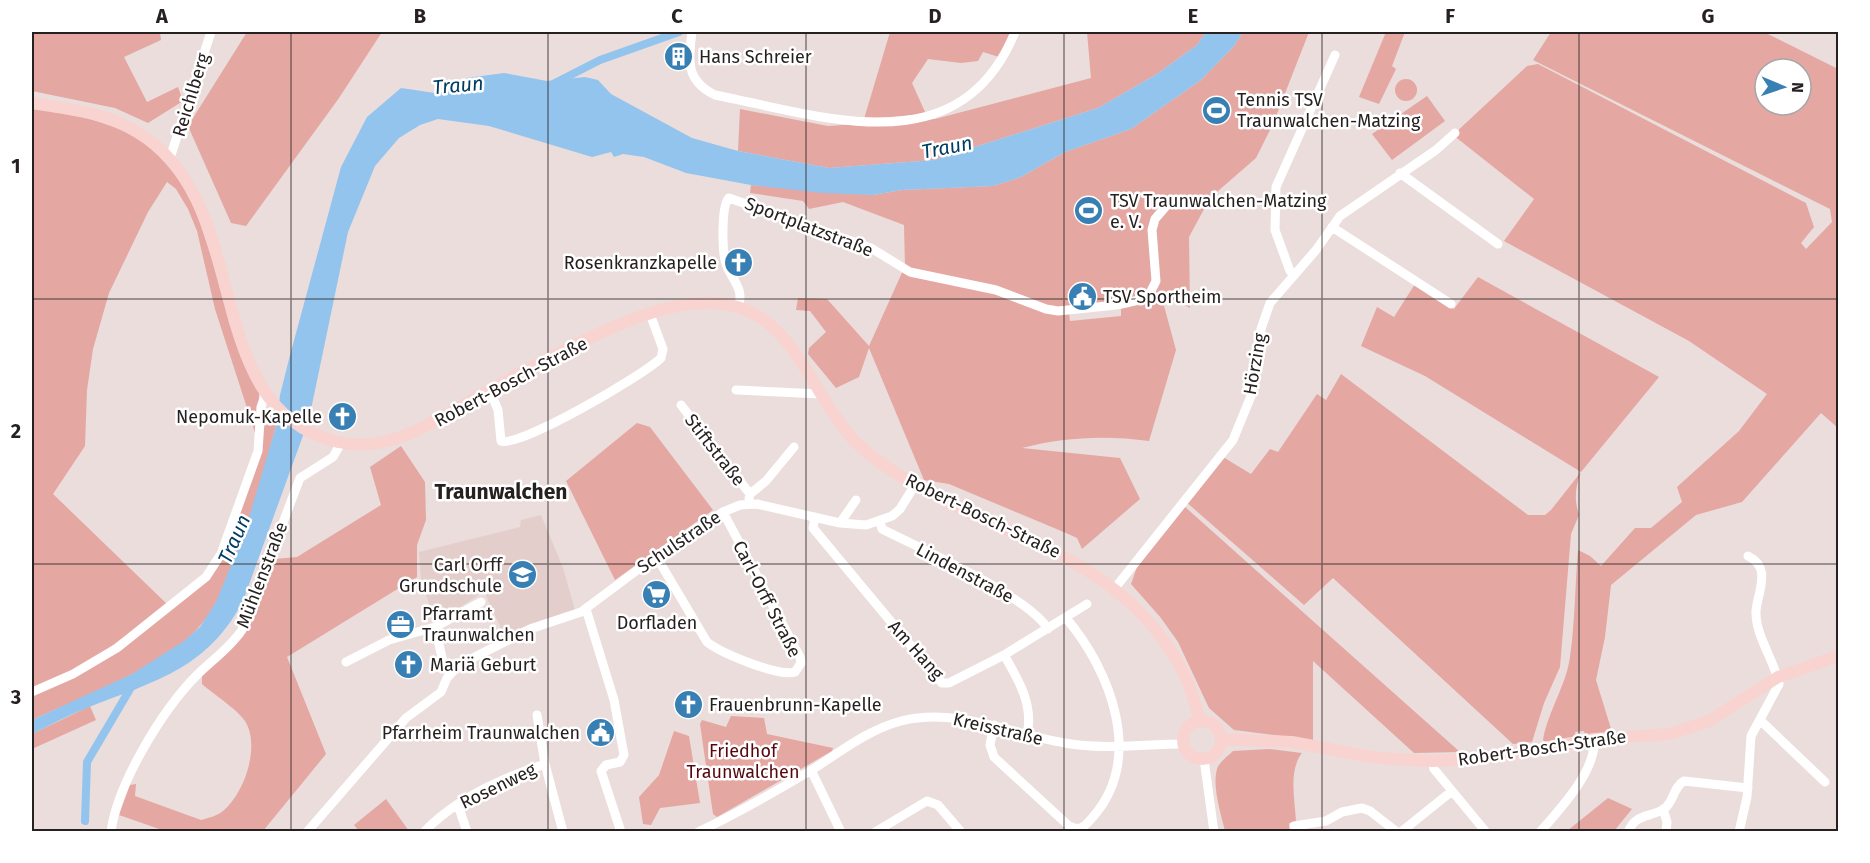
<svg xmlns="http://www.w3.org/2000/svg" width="1870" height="863" font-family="'Fira Sans',sans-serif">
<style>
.built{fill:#e3cecb}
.green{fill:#e4a7a2;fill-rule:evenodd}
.water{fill:#92c4ed}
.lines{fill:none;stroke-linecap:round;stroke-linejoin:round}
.canal{stroke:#92c4ed;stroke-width:8}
.minor{stroke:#fff;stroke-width:9}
.major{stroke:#f9d3d0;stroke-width:12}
.grid{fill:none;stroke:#262120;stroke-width:1.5;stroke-opacity:0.55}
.labels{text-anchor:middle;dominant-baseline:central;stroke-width:5;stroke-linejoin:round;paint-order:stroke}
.poi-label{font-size:18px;fill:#262120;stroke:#fff;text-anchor:start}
.street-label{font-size:18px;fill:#262120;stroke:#fff}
.park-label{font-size:18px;fill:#55070d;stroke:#fff}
.water-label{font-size:20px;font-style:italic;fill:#003c63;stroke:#fff}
.quarter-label{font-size:21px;font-weight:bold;fill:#262120;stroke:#fff}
.neatline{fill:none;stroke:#262120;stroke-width:2}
.grid-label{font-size:20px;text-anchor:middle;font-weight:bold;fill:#262120}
</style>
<rect width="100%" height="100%" fill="#eadddb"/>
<path class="built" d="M541 515 563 568 575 610 530 624 509 634 503 633 484 591 452 613 435 621 421 580 419 552 520 527 521 520Z"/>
<path class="green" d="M32 32H160L161 40 124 57 147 102 178 87 183 101 148 123 115 108 32 91Z
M247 32H382L339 98 246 226 231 223 188 126Z
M890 32H1013L999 57 983 52 978 61 961 63 928 59 912 83 926 114 864 119Z
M1087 32H1206L1197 45 1157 74 1098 108 934 160 829 168 738 151 740 109 828 126 935 119 1091 78Z
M1243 32H1309L1273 124 1256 158 1210 198 1189 237 1190 308 1160 291 1176 350 1149 441C1108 435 1062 437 1022 448L1120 458 1140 499 1082 549 1077 538 1066 533 949 484 924 480 869 348 859 377 836 388 808 354 809 348 826 332 810 311 796 310 798 298 827 299 869 346 905 266 904 225 843 202 809 209 803 201 750 193 751 185 873 195 902 190 993 186 1021 177 1065 152 1131 129 1201 80 1234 46ZM1121 309V316L1070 321 1069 313Z
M1386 32H1405L1392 66 1396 69 1379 104 1359 97Z
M1551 32H1764L1838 69V428L1821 413 1742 502 1696 515 1611 585 1605 637 1596 680 1612 732 1585 735 1584 731 1575 732 1576 737 1545 742 1543 740C1548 711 1566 686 1570 657 1575 622 1575 585 1578 550L1590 556 1601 566 1635 528H1651L1682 502 1677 487 1739 431 1767 394 1689 341 1504 241 1534 199 1453 135 1527 66 1538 64 1806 203 1814 227 1801 243 1806 249 1832 222 1830 209 1533 60ZM1765 69H1801V105H1765Z
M1395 90a11 11 0 1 1 22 0a11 11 0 1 1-22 0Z
M1427 96 1445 121 1392 160 1372 134Z
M32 107 73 113 123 130 152 147 190 192 223 293 229 323 259 392 258 442 215 309 197 231 188 209 176 189 167 182 148 212 109 293 93 349 87 390 85 446 53 494 168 605 90 662 32 689Z
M1478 277 1659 377 1581 472C1575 488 1574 499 1579 515L1571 534 1560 667 1544 703 1532 742 1513 744 1333 578 1304 605 1185 501 1223 457 1251 474 1270 449 1278 452 1317 394 1326 400 1341 374 1528 515H1545L1551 510 1581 472 1425 376 1361 346 1377 307 1394 317 1415 284 1454 309Z
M265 407 277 423C261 479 237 584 199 627 165 666 79 698 32 720V694L69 678 198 587 231 535Z
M637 423 650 427 713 510 615 580 566 481Z
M401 446 425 482 426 520 417 545V577L287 657 326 754 263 831H165L119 815 130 785 136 784 135 796 201 820C208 818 217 816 223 811 244 794 261 746 245 721 237 709 213 694 202 684V675L245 632 275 559 297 557 381 505 370 467Z
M1184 506 1460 752 1414 753 1313 661V740L1234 730 1209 708 1178 642 1161 618 1131 584 1137 567Z
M90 706 96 720 32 749V734Z
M731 716 764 718 767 734 833 748 832 751 717 817 713 814 700 724 702 720 726 727Z
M674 731 689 736 700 803 660 808 651 825 643 824 639 797 659 775Z
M1269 749 1302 753C1288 771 1295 800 1296 822L1289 823 1290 831H1225C1221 814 1212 787 1217 769 1219 762 1228 756 1233 751Z
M1608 798 1632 809 1614 831H1567Z
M386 799 409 831H359L354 825Z"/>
<path class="water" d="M1206 32H1243L1234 46 1201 80 1131 129 1065 152 1021 177 993 186 902 190 873 195 823 193 751 185 686 173 644 157 623 154 614 157 611 152 592 157 489 126 438 119 420 125 399 138 375 166 348 232 309 419 243 601C208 667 159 680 94 705 73 713 52 724 32 734V720L132 674 184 641 200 627 216 602 245 531 277 423 280 395 289 359 341 167 367 117 401 88 435 93 444 91 467 78 504 73 547 81 585 77 598 80 611 94 692 138 738 151 829 168 934 160 1098 108 1157 74 1197 45Z"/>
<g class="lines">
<path class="canal" d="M553 84 600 60 679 32
M85 821 87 762 133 684"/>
<path class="minor" d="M692 32C688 61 686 81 715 95 823 116 960 167 1015 32
M170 158 211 32
M1400 173 1498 244
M1332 227 1451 304
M1294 274 1290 271 1275 230 1276 187 1335 55
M738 308C745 288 732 281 726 264 722 252 721 205 729 198L871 248 910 272 996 290 1046 309 1058 311 1117 305 1139 300 1150 293 1156 281 1152 230 1155 219 1167 205
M736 390 821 394
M490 391 498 410 501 441C519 448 644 375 661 358L663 349 650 314
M681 405 750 494
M749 499 750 494 766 481 794 447
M815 517 813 528 942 683H949L1004 655 1087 604
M880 522 882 529C921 549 1028 596 1048 629
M840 523 856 500
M656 556 707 642C721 653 778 677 795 672L801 663 800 657 723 512
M1115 588 1233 440 1251 396 1261 329 1270 303 1316 250 1340 216 1436 150 1455 133
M586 609 614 700 624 755 620 762 606 765 601 771 621 832
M435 627 444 666 450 673
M1004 655C1018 679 1034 705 1027 734
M346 662 389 640 435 627 481 602
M32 692 73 674 117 648 206 577 221 554 258 451 261 407 266 393
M537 715 545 764 563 832
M1760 720 1825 782
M994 725 990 745 994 757 1069 826C1080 832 1085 826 1092 818 1145 759 1111 671 1066 618
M1204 759 1214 832
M1432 761 1434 769 1486 832
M811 770 841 832
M458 805 467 832
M1663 809 1667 822 1666 832
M111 832C117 784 163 709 197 675 212 660 230 648 242 630L300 478 333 457 341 443
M307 832 406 718 441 692 447 678 459 665 530 629 581 612 652 559 723 512 740 505 757 504 840 523 866 525 892 516 900 509 915 485
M424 832C455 799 502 778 545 764
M698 832C736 814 773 793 810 771 839 753 867 730 901 721 959 707 1009 734 1065 743 1105 750 1143 744 1183 744
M875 832 927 801 938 805 961 832
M1295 832 1294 826 1326 821 1342 812 1362 808 1370 811 1397 832
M1401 832 1452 791
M1540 832C1560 809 1597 770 1594 739
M1628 832C1636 813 1649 818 1664 809 1674 802 1673 787 1684 781L1748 788
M1739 832 1747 797 1751 736 1779 684C1775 661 1755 636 1756 611 1758 590 1772 568 1748 556"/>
<path class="major" d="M32 103C68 109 105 112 137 132 258 204 195 408 338 442 391 454 433 421 477 397 535 366 637 305 701 303 791 299 804 384 851 437 872 460 901 477 928 492 1014 539 1105 558 1165 642 1182 666 1194 692 1199 721
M1183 740a19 19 0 1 1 38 0a19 19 0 1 1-38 0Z
M1221 739 1292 742 1377 758 1432 761 1488 758 1594 739 1670 734 1709 721 1778 677 1838 656"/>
</g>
<path class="grid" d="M291 32V832M548 32V832M806 32V832M1064 32V832M1322 32V832M1579 32V832M32 299H1838M32 564H1838"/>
<defs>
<symbol id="building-disc" viewBox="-11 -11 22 22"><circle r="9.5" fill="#387fb4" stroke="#fff"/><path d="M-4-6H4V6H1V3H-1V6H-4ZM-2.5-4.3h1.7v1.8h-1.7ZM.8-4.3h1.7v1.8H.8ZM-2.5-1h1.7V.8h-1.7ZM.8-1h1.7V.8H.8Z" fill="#fff"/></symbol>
<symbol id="stadium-disc" viewBox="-11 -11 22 22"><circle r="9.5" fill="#387fb4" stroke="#fff"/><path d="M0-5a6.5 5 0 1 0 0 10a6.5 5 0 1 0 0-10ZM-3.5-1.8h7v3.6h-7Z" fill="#fff"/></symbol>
<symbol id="church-disc" viewBox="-11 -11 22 22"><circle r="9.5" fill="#387fb4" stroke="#fff"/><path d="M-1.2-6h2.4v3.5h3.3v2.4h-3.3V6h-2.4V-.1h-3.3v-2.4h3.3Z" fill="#fff"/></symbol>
<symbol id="civic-disc" viewBox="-11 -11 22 22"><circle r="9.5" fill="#387fb4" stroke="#fff"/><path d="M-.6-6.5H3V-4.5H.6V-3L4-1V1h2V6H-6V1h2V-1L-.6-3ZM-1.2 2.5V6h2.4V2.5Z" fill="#fff"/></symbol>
<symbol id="school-disc" viewBox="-11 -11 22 22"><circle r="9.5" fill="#387fb4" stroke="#fff"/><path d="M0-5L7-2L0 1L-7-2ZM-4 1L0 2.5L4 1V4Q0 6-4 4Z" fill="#fff"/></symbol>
<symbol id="supermarket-disc" viewBox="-11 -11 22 22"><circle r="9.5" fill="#387fb4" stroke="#fff"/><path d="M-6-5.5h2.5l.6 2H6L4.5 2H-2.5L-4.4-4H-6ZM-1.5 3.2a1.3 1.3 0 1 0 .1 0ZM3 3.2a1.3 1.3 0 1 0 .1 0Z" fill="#fff"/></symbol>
<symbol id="office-disc" viewBox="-11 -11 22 22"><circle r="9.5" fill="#387fb4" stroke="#fff"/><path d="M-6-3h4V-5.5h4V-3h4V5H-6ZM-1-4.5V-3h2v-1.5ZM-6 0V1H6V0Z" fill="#fff"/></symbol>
</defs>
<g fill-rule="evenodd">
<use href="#building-disc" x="662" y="40" width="33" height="33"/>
<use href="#stadium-disc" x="1200" y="94" width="33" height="33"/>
<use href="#stadium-disc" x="1072" y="194" width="33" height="33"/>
<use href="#church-disc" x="722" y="246" width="33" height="33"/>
<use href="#civic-disc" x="1066" y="280" width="33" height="33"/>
<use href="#church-disc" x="326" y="400" width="33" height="33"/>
<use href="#school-disc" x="506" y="558" width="33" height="33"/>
<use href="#supermarket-disc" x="640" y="578" width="33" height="33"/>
<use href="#office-disc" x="384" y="608" width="33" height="33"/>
<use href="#church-disc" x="392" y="648" width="33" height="33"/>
<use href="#church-disc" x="672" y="688" width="33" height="33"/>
<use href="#civic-disc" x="584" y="716" width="33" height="33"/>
</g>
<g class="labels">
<g class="poi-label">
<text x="699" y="57">Hans Schreier</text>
<text x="1237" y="100">Tennis TSV<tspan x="1237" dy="21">Traunwalchen-Matzing</tspan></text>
<text x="1110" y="201">TSV Traunwalchen-Matzing<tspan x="1110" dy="21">e. V.</tspan></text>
<text x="717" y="263" text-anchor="end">Rosenkranzkapelle</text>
<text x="1103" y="297">TSV Sportheim</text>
<text x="322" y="417" text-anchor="end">Nepomuk-Kapelle</text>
<text x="502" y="565" text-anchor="end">Carl Orff<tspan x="502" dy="21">Grundschule</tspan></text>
<text x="422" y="614">Pfarramt<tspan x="422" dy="21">Traunwalchen</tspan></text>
<text x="657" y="623" text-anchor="middle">Dorfladen</text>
<text x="430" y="665">Mariä Geburt</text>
<text x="709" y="705">Frauenbrunn-Kapelle</text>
<text x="580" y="733" text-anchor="end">Pfarrheim Traunwalchen</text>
</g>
<g class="street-label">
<text transform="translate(191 95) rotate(-73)">Reichlberg</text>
<text transform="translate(809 227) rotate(21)">Sportplatzstraße</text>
<text transform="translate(1255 364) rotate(-80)">Hörzing</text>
<text transform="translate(511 382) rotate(-28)">Robert-Bosch-Straße</text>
<text transform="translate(715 450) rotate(52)">Stiftstraße</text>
<text transform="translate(983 516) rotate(26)">Robert-Bosch-Straße</text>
<text transform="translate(679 542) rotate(-34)">Schulstraße</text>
<text transform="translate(965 573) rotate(28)">Lindenstraße</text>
<text transform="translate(262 575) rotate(-69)">Mühlenstraße</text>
<text transform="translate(767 599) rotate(63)">Carl-Orff Straße</text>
<text transform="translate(916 650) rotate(48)">Am Hang</text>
<text transform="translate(998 729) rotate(13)">Kreisstraße</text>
<text transform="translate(1542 748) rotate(-8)">Robert-Bosch-Straße</text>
<text transform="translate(498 786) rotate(-26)">Rosenweg</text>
</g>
<g class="park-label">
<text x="743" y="751">Friedhof<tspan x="743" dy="21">Traunwalchen</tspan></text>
</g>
<g class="water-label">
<text transform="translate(458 85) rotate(-5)">Traun</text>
<text transform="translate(947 147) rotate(-11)">Traun</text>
<text transform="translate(234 539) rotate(-66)">Traun</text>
</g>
<g class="quarter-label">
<text x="501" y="492">Traunwalchen</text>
</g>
</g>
<rect width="1870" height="863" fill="none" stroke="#ffffff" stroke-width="66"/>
<g transform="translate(1783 87) rotate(92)"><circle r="28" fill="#ffffff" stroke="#a8a6a6" stroke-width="1.5"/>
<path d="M0-4.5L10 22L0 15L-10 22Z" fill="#387fb4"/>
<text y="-9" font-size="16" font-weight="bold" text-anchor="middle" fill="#262120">N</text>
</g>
<rect x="33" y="33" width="1804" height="797" class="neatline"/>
<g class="grid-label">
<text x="162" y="23">A</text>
<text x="420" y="23">B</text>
<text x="677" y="23">C</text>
<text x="935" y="23">D</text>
<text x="1193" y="23">E</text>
<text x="1450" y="23">F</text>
<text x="1708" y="23">G</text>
<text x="16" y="173">1</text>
<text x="16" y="438">2</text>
<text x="16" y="704">3</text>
</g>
</svg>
